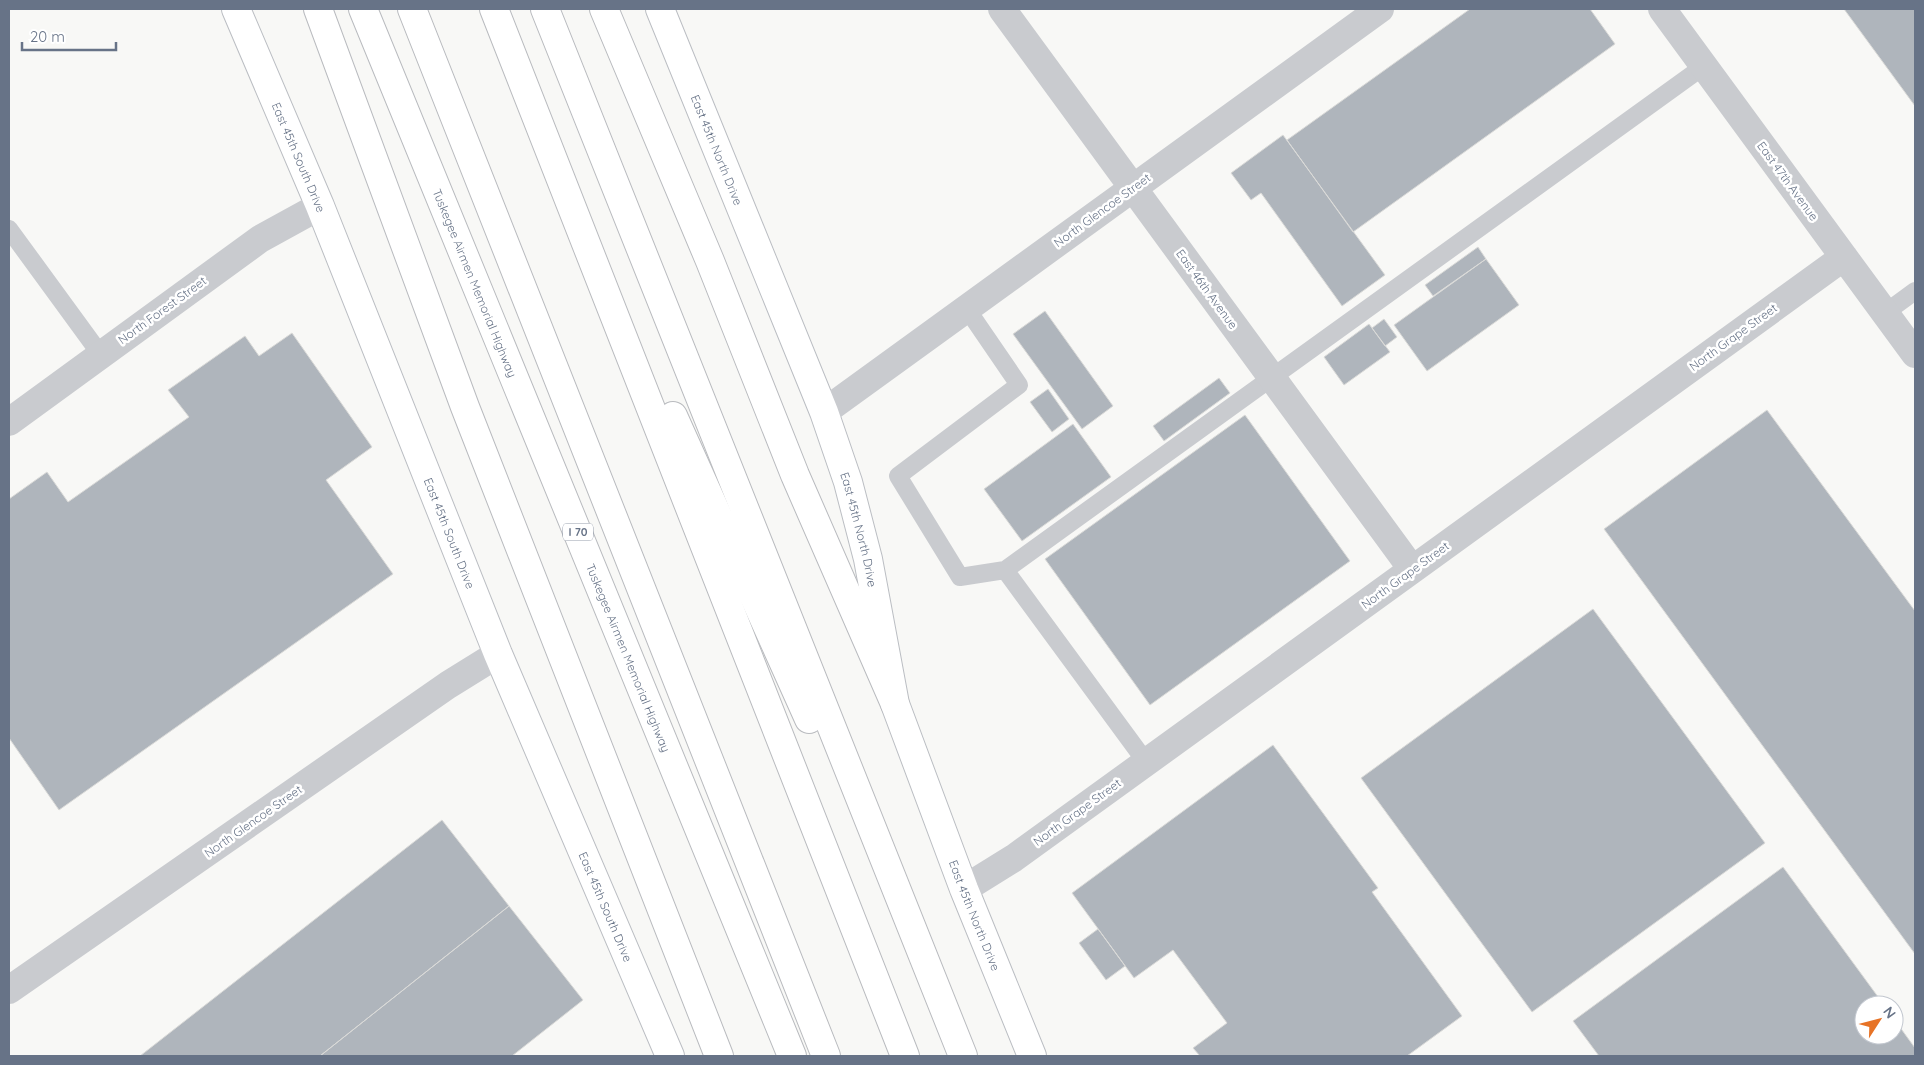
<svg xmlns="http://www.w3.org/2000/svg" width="1924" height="1065" font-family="Quicksand,sans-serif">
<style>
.building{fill:#afb5bc;stroke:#dadad8}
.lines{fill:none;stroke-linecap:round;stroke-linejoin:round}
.secondary-casing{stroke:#bbbec3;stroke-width:30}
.highway-casing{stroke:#b9bbbf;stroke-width:30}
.lane{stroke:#c9cbcf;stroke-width:18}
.street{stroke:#c9cbcf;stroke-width:28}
.secondary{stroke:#fff;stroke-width:28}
.highway{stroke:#fff;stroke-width:28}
.labels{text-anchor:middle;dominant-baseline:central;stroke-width:5;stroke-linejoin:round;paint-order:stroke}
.shield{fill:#fff;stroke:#959dab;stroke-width:1}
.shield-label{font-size:11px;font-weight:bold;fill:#677387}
.street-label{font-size:12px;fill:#677387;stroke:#fff}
</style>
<rect width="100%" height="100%" fill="#f8f8f6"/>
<path class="building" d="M1470 9H1590L1615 44 1353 232 1287 140Z
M1844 9H1915V106Z
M1283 135 1385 275 1342 306 1261 193 1251 200 1231 173Z
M1478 247 1486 259 1433 296 1425 285Z
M1486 259 1519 305 1427 371 1394 325Z
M1045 311 1113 406 1082 429 1013 334Z
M1384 319 1397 337 1385 346 1372 328Z
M1369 324 1390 352 1344 385 1324 357Z
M292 333 372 447 326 480 393 574 59 810 9 738V499L47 472 68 502 189 417 168 390 245 336 259 356Z
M1219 378 1230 393 1164 441 1153 426Z
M1048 389 1069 419 1052 432 1030 402Z
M1767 410 1915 611V954L1604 529Z
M1245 415 1350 561 1150 705 1045 559Z
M1073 424 1111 477 1022 541 984 489Z
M1593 609 1765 843 1532 1012 1361 778Z
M1273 745 1378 888 1372 892 1462 1016 1407 1056H1200L1193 1048 1227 1023 1173 950 1134 978 1072 893Z
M442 820 509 906 320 1056H140Z
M1783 867 1884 1005H1864V1035H1894V1019L1915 1048V1056H1599L1573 1021Z
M509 906 583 1000 512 1056H320Z
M1098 929 1125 966 1106 980 1079 943Z"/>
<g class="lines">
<defs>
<g id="secondary">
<path id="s1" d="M236 9 320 206 498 654 670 1056"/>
<path id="s2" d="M660 9 824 412 848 482 868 559 895 704 964 889 1032 1056"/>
</g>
<g id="highway">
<path d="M318 9 465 407 719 1056"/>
<path id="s3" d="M363 9 792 1056"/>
<path d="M412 9 826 1056"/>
<path d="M494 9 905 1056"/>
<path d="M545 9 963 1056"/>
<path d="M604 9 710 261 795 475 895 704"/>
<path d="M673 416 809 719"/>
</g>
</defs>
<use href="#secondary" class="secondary-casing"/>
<use href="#highway" class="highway-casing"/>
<path class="lane" d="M9 229 101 355
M967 309 1019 385 898 476 960 577 1005 570 1146 762
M1885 313 1915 291
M1005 570 1704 66"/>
<path class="street" d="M1002 9 1412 569
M1662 9 1915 354
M824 412 1380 9
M9 422 260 239 320 206
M964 889 1014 858 1844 257
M9 990 448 685 498 654"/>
<use href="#secondary" class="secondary"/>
<use href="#highway" class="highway"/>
</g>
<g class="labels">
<rect class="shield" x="563" y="523.5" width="30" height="17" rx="4"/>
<g class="shield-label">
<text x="578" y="532">I 70</text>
</g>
<g class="street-label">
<text stroke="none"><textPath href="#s2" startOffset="152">East 45th North Drive</textPath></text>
<text stroke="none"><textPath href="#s1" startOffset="161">East 45th South Drive</textPath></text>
<text transform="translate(1788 181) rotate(54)">East 47th Avenue</text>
<text transform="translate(1102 210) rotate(-36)">North Glencoe Street</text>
<text stroke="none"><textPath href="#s3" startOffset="296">Tuskegee Airmen Memorial Highway</textPath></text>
<text transform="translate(1207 289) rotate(54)">East 46th Avenue</text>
<text transform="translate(162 310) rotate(-36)">North Forest Street</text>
<text transform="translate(1733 337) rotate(-36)">North Grape Street</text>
<text stroke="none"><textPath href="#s2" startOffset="558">East 45th North Drive</textPath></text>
<text stroke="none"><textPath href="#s1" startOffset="566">East 45th South Drive</textPath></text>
<text transform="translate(1405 575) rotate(-36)">North Grape Street</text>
<text stroke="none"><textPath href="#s3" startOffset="701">Tuskegee Airmen Memorial Highway</textPath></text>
<text transform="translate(1077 812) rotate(-36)">North Grape Street</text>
<text transform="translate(253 821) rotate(-35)">North Glencoe Street</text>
<text stroke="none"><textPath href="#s1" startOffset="971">East 45th South Drive</textPath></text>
<text stroke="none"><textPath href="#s2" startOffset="962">East 45th North Drive</textPath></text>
</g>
</g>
<rect width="1924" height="1065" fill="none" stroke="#677387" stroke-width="20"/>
<g transform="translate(1879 1020) rotate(54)"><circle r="24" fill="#ffffff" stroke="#c2c7cf"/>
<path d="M0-4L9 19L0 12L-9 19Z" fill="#e77326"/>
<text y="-8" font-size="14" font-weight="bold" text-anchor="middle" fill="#677387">N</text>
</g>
<path d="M22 42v8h94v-8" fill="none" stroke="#677387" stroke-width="2.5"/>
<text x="30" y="42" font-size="15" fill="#677387" stroke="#ffffff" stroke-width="4" paint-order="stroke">20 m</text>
</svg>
